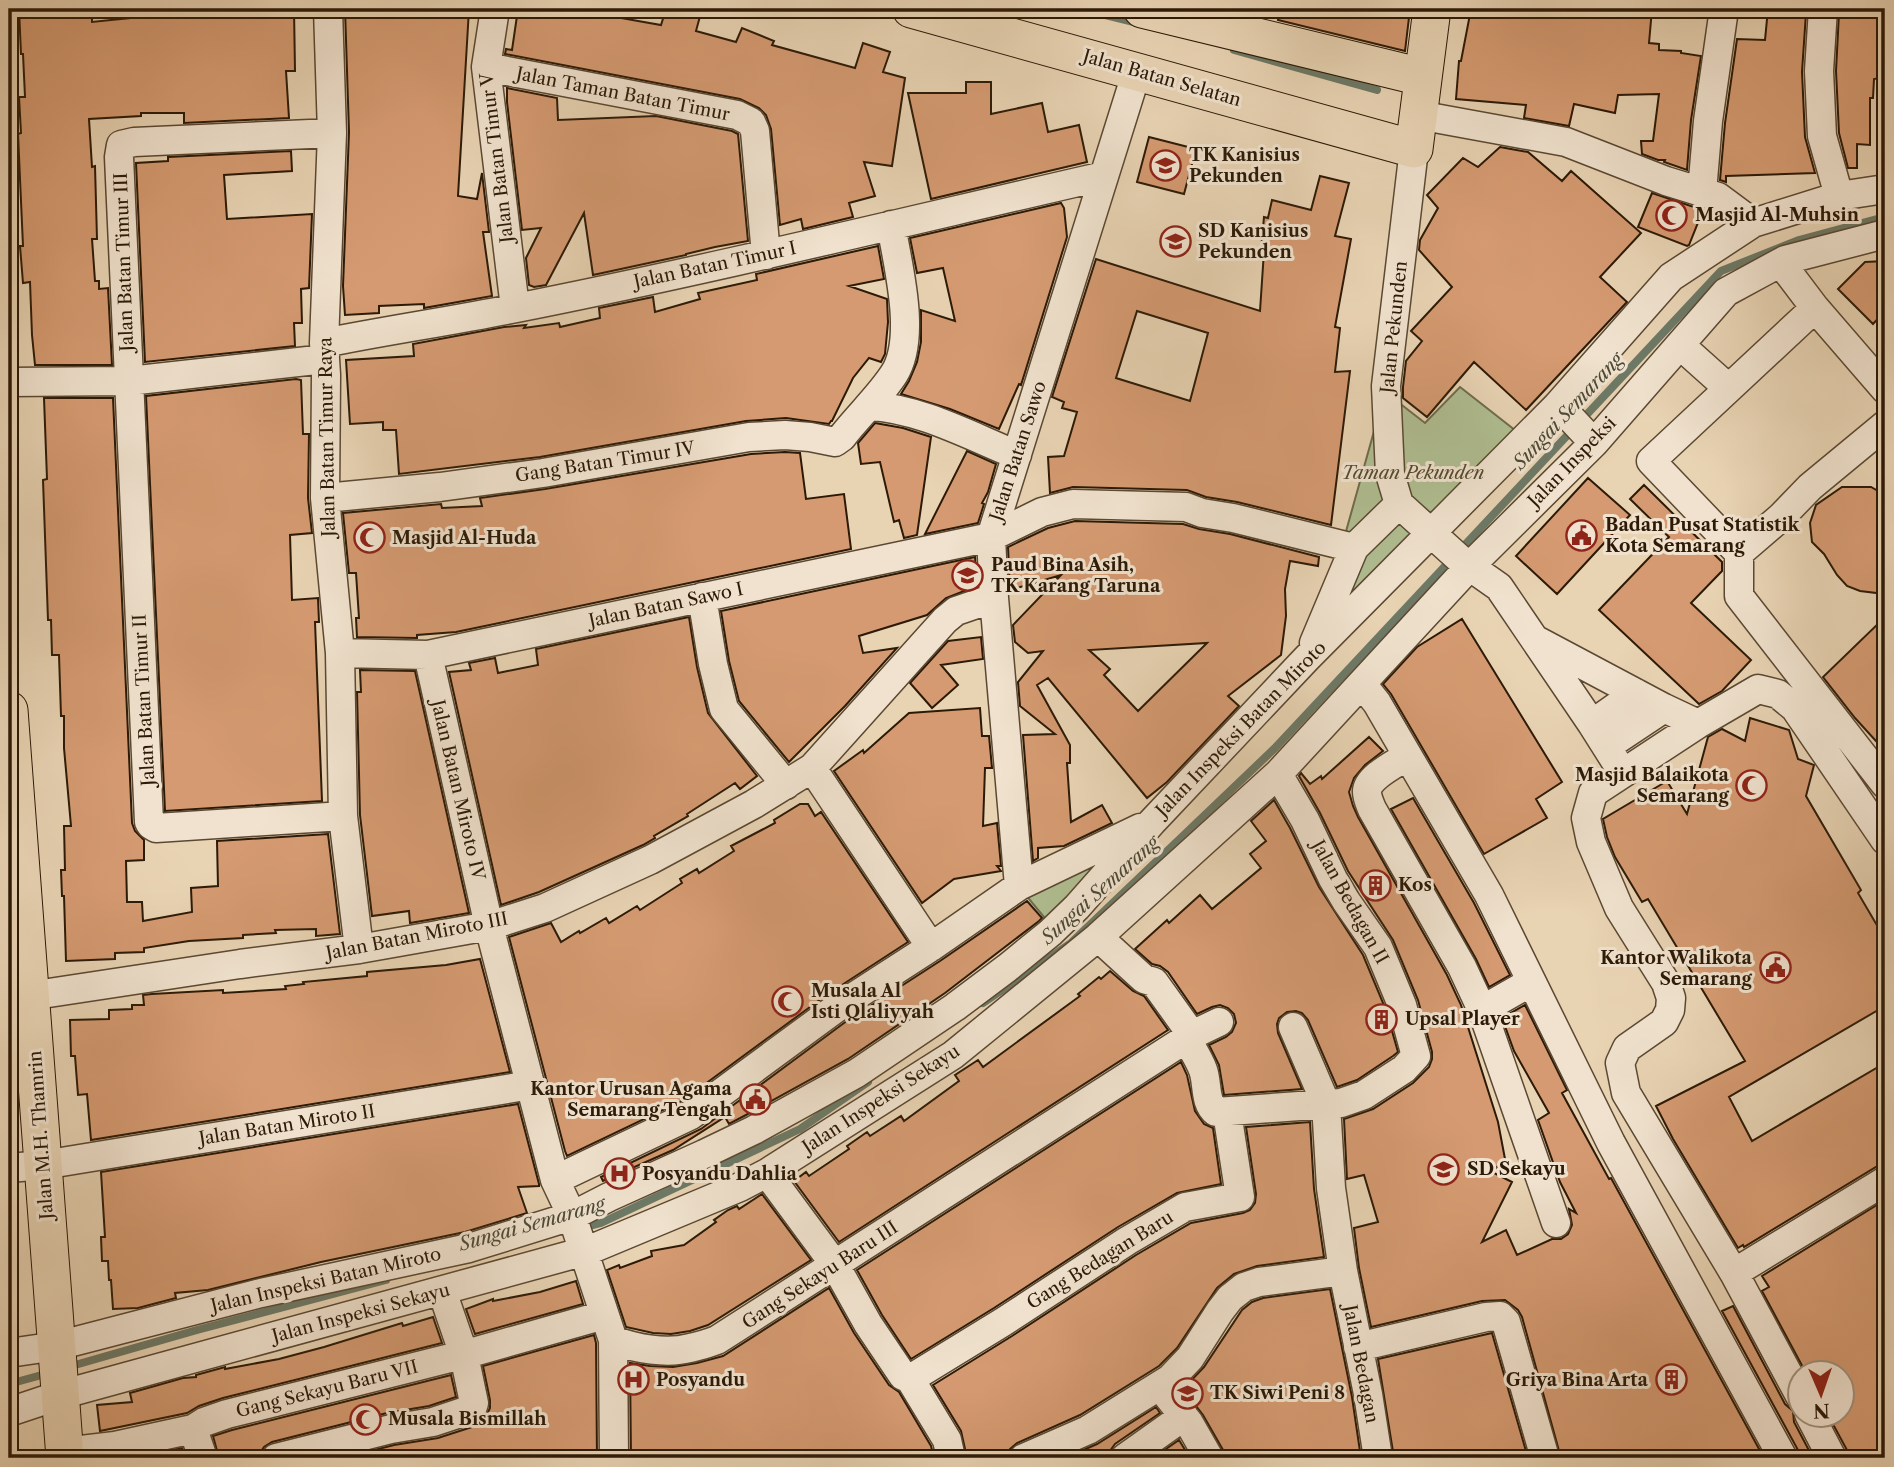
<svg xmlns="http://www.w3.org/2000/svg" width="1894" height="1467" font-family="'Libre Caslon Text',serif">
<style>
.green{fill:#afbe91;stroke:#6e6c4c;stroke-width:2}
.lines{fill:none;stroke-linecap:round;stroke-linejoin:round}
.stream{stroke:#6d7966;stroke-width:8}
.building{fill:#d59a71;stroke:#2c1a07;stroke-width:2;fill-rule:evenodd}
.minor-casing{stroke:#5b4832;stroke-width:31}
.major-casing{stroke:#2c1a07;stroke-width:39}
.minor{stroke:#f0e2ce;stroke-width:28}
.major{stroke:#e8d3b3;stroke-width:37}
.labels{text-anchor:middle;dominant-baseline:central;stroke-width:6;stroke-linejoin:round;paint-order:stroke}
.street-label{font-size:18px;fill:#2c1a07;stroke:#f0e2ce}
.poi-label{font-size:18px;font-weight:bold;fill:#2c1a07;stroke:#f0e2ce;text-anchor:start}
.park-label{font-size:18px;font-style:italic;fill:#534b30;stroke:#f0e2ce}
.water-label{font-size:19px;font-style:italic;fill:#4c4a37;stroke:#f0e2ce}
</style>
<rect width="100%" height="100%" fill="#e8d3b3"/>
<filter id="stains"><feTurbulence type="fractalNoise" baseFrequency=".00286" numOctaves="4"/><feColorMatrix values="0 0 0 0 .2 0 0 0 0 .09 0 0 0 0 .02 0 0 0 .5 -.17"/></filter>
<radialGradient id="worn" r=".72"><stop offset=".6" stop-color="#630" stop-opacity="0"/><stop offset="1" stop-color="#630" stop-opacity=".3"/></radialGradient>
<path class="green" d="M1460 387 1525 438 1323 636 1331 585 1385 392 1425 423Z
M1145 830 1053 928 1020 888Z"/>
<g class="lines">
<path class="stream" d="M1081 9 1138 23
M1234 50 1377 90
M983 1003 1071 943 1275 748 1721 271 1799 240 1877 219H1885
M582 1228 601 1223 800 1129 868 1082
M68 1367 197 1330 386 1280
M9 1384 49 1373"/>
</g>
<path class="building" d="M19 9H89V17H92V22L130 18V9H193V11L294 9 295 71H286L289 118 184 123V113H141V116L89 119 92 167 95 166 97 239H92L95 281H99V289L108 288 112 365H35L32 335 30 282 23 283 20 246H23L18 134 21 133 19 97H25L23 54H21Z
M345 9H469L458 196 477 199 482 173 489 232H483L492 296 424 308V304L379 306V313L345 315 343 286 349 132Z
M518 9H623L621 18 661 25 666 9H702L696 31 736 42 742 28 774 41 772 45 855 68 863 43 890 52 883 72 905 78 892 166 864 162 875 196 849 203 853 217 803 229 801 219 780 225 771 129 766 115 759 108 740 99 505 54 506 49 512 50Z
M1280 9H1410L1405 51 1278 20Z
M1471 9H1652L1649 43 1659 44V50L1681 51V53L1701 56 1691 120 1687 170 1664 162 1665 160H1658L1642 154 1641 141H1653L1659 94 1618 95 1615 113 1574 104 1569 126 1524 118 1526 105 1456 99 1459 61H1461Z
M1768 9H1797L1796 14 1806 13 1802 72 1805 137 1815 173 1726 176V182L1720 180 1725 123 1737 39 1765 40Z
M1885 12V43L1880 78 1874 79 1873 98H1870V145L1857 144V168H1848L1839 133 1836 71 1839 13Z
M966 82H991V114L1042 103 1048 132 1079 125 1087 162 931 199 908 93H966Z
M507 88 557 98 558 120 656 116 732 131 738 134 748 241 715 247 686 254V255L593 275 584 213 546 285 534 287 529 285 526 258 541 228 522 230 507 102Z
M1149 137 1196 149 1184 194 1137 182Z
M1500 147 1528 152 1562 181 1571 171 1641 233 1600 277 1627 302 1526 410 1474 362 1427 417 1403 398V387L1406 361 1422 341 1411 331 1452 287 1419 250 1420 240 1438 208 1427 195 1463 158 1478 167Z
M291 151 292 171 224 175 227 219 312 214 309 288 301 289 302 323H294L295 346 145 362 136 163 168 161V157Z
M1320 176 1349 183 1335 236 1351 239 1335 327 1340 328 1335 372 1350 371 1331 525 1237 502 1206 497 1187 490 1073 487 1050 493 1048 457 1064 456 1077 412 1062 408 1064 402 1052 397 1096 259 1260 311 1264 251 1261 250 1264 217 1268 218 1272 200 1311 210ZM1137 311 1208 333 1190 401 1116 378Z
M1652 193 1703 210 1689 245 1687 246 1638 227Z
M1061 203 1064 208 1067 237 1021 385 1019 384 999 429 950 409 901 394 909 381 917 362 921 342V310L955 321 943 268 917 273 910 238Z
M878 246 884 279 849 286 887 299 888 322 885 354 881 362 869 358 853 378 832 421H831L829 424 786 418 746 421 540 457 399 474 396 430H383V422L350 424 346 360 414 356 413 344 504 327 526 325 524 328 559 323 560 327 600 318 599 308 653 297 655 312 700 299 698 293 757 280 756 274Z
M1885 261V311L1873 324 1838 289 1865 262Z
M296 379 301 380 303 434H309L308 498 312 533 290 535 292 600 318 598 319 622H315L322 801 165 811 146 396Z
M44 398H113L132 823 135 831 144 840V860L126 861 127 902H142L143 921 192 912 191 888 218 886 217 841 328 834 340 934 316 936V929L275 930 276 933 243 935V938L189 941 144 948V952L115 953V959L66 961 64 896H62L61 870H65L64 826H71L64 748V716H61L59 655H52L51 620H48L43 480 47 479Z
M875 423 903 428 931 437 917 535 904 538 899 520 894 522 880 462 861 464 858 443Z
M967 451 996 464 988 492 982 503 984 504 978 523 925 534Z
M785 452 800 453 806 499 844 494 851 549 456 632 417 635V638L357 637 356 618H359L356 573H349L343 513 441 504 442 508 482 506 480 498 545 489 751 454Z
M1588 478 1630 515 1557 594 1516 556Z
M1644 485 1722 562V571L1691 603 1751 660 1722 691 1699 704 1599 610 1669 537 1630 499Z
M1842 487H1871L1885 495V594L1860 591 1847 586 1837 575 1824 554 1812 542 1810 523 1816 505Z
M1075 521 1183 524 1199 529 1230 534 1319 557 1318 566 1290 561 1285 589 1286 616 1281 655 1228 696 1239 706 1167 782 1147 798 1048 678 1037 685 1070 745V763H1067L1071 822 1102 805 1112 823 1064 846 1038 848V858L1033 861 1023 735 1055 734 1020 706 1018 682 1043 651 1028 653 1015 642 1013 625 1061 575 1010 590 1008 547 1048 528ZM1207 643 1138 711 1104 675 1110 669 1089 650Z
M975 557 977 586 946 598 927 615 859 636 863 653 897 648 845 706 789 762 739 701 729 661 721 611Z
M689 617 697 667 708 713 757 776 740 789 735 783 687 814 688 816 654 836 655 838 643 845 539 892 501 905 449 672 471 670 469 663 495 658 498 673 538 665 536 649Z
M1885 617V751L1855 718 1823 677Z
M1462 619 1562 782 1536 799 1547 818 1484 854 1391 694 1383 684 1417 647Z
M981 637 983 659 941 665 958 685 932 708 910 683 948 641Z
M360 670 415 671 469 913 410 923 409 911 372 916 360 815 357 692H361Z
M980 708 982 736H989L992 768H985L983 826 997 823 1001 866H997L1001 871 954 879 922 903 834 771 863 750 864 753 909 713Z
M1750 718 1789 730 1798 759 1814 765 1806 796 1861 890 1858 893 1885 939V1006L1729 1097 1752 1141 1885 1063V1164L1876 1167 1744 1247 1743 1245 1738 1248 1673 1139 1656 1106 1745 1061 1648 899 1642 902 1615 857 1607 837 1603 819 1667 781 1687 814 1708 737 1722 729 1745 741Z
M1369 737 1383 751 1365 765 1354 778 1349 792 1353 806 1358 817 1447 975 1461 1005 1498 1122 1505 1159 1492 1172 1512 1182 1482 1242 1506 1230 1517 1255 1552 1239H1561L1568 1234 1572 1225 1569 1209 1576 1213 1560 1182 1538 1120 1549 1113 1514 1051 1502 1018 1525 1005 1567 1090 1562 1093 1609 1179 1611 1178 1764 1458H1561L1522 1317 1518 1310 1505 1300 1482 1301 1371 1327 1359 1268 1354 1228 1378 1222 1364 1175 1347 1179 1344 1119 1373 1109 1413 1083 1429 1067 1432 1059V1052L1418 1000 1393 940 1348 871 1320 813 1299 776 1301 773 1310 784 1321 776 1322 779Z
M1413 798 1474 903 1510 975 1489 987 1476 959 1391 809Z
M1274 800 1290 828 1319 887 1363 955 1386 1010 1398 1052 1393 1056 1357 1080 1337 1087 1308 1020 1302 1013 1296 1011 1287 1012 1279 1018 1277 1024 1278 1033 1302 1089 1224 1095 1219 1065 1209 1045 1226 1037 1232 1032 1236 1023 1234 1014 1228 1008 1220 1005 1212 1007 1197 1014 1168 972 1160 966 1152 964 1135 949 1167 920 1169 923 1200 895 1212 909 1261 868 1250 854 1266 841 1251 821Z
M800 804H808L815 816 821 812 908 942 825 996 682 1101 567 1156 565 1151 509 937 551 923 561 942 579 931 580 933 606 918 609 923 637 906 640 910 682 883 680 879 697 869 699 873 734 851 731 846 775 823 774 820Z
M1027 901 1042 918 1039 921 945 993 848 1059 746 1115 729 1124 725 1117 673 1150 603 1181 601 1177 701 1129 844 1023 940 961Z
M480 959 510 1072 91 1140 87 1094 78 1095 75 1056H71L70 1020 109 1019V1010L132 1009V1005H144L143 995 152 994 223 990V993L286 989 285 986 304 984 303 982 367 976V972L446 965Z
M1110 971 1133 991 1144 996 1168 1030 839 1242 794 1181 806 1172 809 1176 849 1149 847 1146 867 1132 870 1136 901 1116 904 1121 959 1081 955 1075 978 1060 983 1067 1080 996 1078 994 1099 977 1101 979Z
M1181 1062 1187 1075 1195 1111 1204 1124 1213 1128 1221 1184 1177 1193 1118 1227 994 1308 911 1359 882 1315 857 1270Z
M518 1104 539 1184V1186L518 1187 527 1213 465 1232 321 1262 208 1290 175 1293 176 1298 138 1308 113 1309 111 1280H109L108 1261H102L101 1237H105L101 1172Z
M1310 1122 1314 1189 1324 1257 1257 1266 1234 1274 1217 1288 1177 1348 1159 1366 1080 1415 1017 1443 1010 1449 1008 1458H967L961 1431 933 1385 1012 1336 1136 1255 1191 1223 1243 1213 1250 1210 1255 1203 1256 1194 1246 1127Z
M762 1194 811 1260 708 1325 690 1331 671 1334 653 1333 626 1327 607 1270 619 1265 620 1268 652 1256 651 1251 684 1245 716 1222 714 1220 728 1210 737 1206 739 1209Z
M1885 1200V1458H1849L1847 1450 1828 1415H1842V1373H1806L1762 1291 1769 1287 1762 1276Z
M576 1281 583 1304 475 1334 466 1309 493 1299V1301L540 1292Z
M829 1288 854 1333 889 1385 899 1392 931 1446 934 1458H840L837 1453 756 1458V1456L706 1458H631L630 1363 650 1366 673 1367 697 1363 723 1356Z
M1330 1289 1352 1397 1361 1458H1226L1223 1450 1203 1415 1183 1389 1204 1367 1242 1310 1252 1302 1263 1298Z
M1733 1306 1785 1404 1793 1411 1794 1422 1813 1458H1800L1798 1450 1722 1311Z
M433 1317 442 1343 223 1398 199 1406 187 1413 100 1431 97 1405 132 1402 130 1393 183 1378 196 1377V1375L225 1367V1369L279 1359 324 1347 402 1323 403 1326Z
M1492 1333 1528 1458H1394L1378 1359Z
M594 1335 596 1343 597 1458H343L394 1445 438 1438 478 1425 484 1420 490 1408V1400L483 1366Z
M451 1375 456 1397 429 1406 387 1413 272 1442 264 1447 260 1453V1458H219L213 1436 232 1430Z
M1156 1407 1160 1413 1115 1444 1110 1451 1109 1458H1065L1097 1444Z
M1179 1440 1190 1458H1153Z
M182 1448 186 1458H137Z"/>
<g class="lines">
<defs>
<path id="minor" d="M328 9 332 133 324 343 326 375 325 498 340 653 343 816 359 949
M495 9 486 67 515 308
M1823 9 1819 71 1822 136 1839 196
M486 67 737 115 751 122 755 131 766 255
M1418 115 1566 142 1666 181 1718 197 1753 223
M332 133 134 142 121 145 119 157 149 822 151 825 156 828 343 816
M1702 192 1708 121 1724 9
M1781 263 1815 308 1885 389
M1815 308 1651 461 1739 553V596L1885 784
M324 343C388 330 452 321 516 308 713 269 908 221 1104 176
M1680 345 1728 388
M9 382 129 381 325 359
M869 406C919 408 970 436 1017 455
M1557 406 1566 413 1594 443
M325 498 440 487 543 473 749 437 785 435 810 437 835 442 842 437C858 416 879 397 894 374 917 338 898 266 891 225
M1399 504 1462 561 1499 587 1592 724 1623 773
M1739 553 1781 517 1810 487 1885 425
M702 597 713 664 724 709 786 785
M1538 641 1664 708 1698 724
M1314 643 1354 548 1399 504 1390 474 1386 386 1414 149
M340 653 428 655 991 537 1042 512 1073 504 1186 507 1202 513 1233 518 1354 548
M428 655 489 926 555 1180 572 1216 613 1340 614 1458
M1362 684 1377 703 1489 895 1611 1143 1783 1458
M1592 724 1636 693
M1607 746 1664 708
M1407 756C1397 763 1366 778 1367 792 1367 798 1370 804 1372 809L1462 967 1482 1010 1556 1223
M812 768 931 947
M1019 886 994 598 991 537 1137 71
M1098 937 1144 979 1154 982 1192 1035
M9 999 240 964 359 949 489 926 545 908 650 860 754 804 812 768 945 620 956 611 994 598
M1482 1010 1531 982
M1293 1027 1326 1104 1331 1188 1343 1271 1368 1394 1378 1458
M1187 1039C1192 1049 1199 1059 1203 1070 1208 1083 1204 1103 1216 1112L1341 1103 1364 1095 1404 1069 1416 1056 1402 1005 1378 947 1346 901 1333 879 1305 820 1278 774
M9 1168 43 1165 531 1085
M767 1173 835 1265 868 1324 903 1376 910 1379 947 1440 951 1458
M555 1180 691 1115 835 1009 931 947 1019 886 1140 828
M1734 1273 1885 1181
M613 1340C636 1349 667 1354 690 1348 700 1346 709 1343 717 1340L1192 1035 1219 1022
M1358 1347 1486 1317 1500 1316 1506 1322 1545 1458
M9 1353 57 1346 261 1293 469 1248 572 1216 609 1197 704 1154 754 1130 857 1073 955 1007 1007 968 1050 933 1077 907 1152 822 1307 658 1557 406 1671 277 1753 223 1839 196 1885 189
M910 1379 1003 1322 1127 1241 1185 1207 1240 1197 1227 1112
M1160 1386 1189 1423 1209 1458
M1800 1396 1734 1273 1626 1093 1620 1063 1627 1048 1664 1022 1670 1010 1671 998 1666 983 1619 908 1591 842 1586 818 1593 793 1698 724 1758 689 1778 694 1795 708 1885 840
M9 1412 60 1395 589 1250 740 1187 767 1173 953 1055 1098 937 1278 774 1470 566 1594 443 1726 292 1785 260 1885 234
M1809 1414 1832 1458
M193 1429 203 1458
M64 1452 115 1446 193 1429 204 1422 227 1414 470 1353 604 1315
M276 1458 391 1429 433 1422 472 1409 474 1403 464 1355 442 1291
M1024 1458 1088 1430 1170 1379 1190 1358 1220 1311 1230 1298 1244 1287 1259 1282 1343 1271
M1125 1458 1184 1416"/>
<path id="major" d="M911 9 1414 149 1432 9
M1142 9 1422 77
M9 710 65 1458"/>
</defs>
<use href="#minor" class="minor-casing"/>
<use href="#major" class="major-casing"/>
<use href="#minor" class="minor"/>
<use href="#major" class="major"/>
</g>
<defs>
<symbol id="school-ring" viewBox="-11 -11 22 22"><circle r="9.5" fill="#f0e2ce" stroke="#8f2418" stroke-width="1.5"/><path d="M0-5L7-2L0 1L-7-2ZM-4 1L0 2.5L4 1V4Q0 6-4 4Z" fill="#8f2418"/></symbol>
<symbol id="mosque-ring" viewBox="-11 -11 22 22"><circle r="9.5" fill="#f0e2ce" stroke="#8f2418" stroke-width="1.5"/><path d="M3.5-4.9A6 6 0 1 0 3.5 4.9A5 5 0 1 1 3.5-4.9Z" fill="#8f2418"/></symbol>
<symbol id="civic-ring" viewBox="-11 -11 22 22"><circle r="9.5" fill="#f0e2ce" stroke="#8f2418" stroke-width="1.5"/><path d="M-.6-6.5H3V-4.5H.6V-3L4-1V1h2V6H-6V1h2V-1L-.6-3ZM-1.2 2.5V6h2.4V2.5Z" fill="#8f2418"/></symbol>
<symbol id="building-ring" viewBox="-11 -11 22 22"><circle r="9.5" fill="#f0e2ce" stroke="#8f2418" stroke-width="1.5"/><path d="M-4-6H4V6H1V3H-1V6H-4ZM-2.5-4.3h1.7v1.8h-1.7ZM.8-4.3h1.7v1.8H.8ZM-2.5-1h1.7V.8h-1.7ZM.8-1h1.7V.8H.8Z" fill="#8f2418"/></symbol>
<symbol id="hospital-ring" viewBox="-11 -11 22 22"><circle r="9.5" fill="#f0e2ce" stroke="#8f2418" stroke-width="1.5"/><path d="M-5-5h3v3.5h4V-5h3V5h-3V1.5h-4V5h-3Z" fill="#8f2418"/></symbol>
</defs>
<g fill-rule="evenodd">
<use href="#school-ring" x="1148" y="148" width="35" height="35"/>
<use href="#mosque-ring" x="1654" y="198" width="35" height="35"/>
<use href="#school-ring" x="1158" y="224" width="35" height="35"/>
<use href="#civic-ring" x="1564" y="518" width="35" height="35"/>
<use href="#mosque-ring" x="352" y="520" width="35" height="35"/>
<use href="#school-ring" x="950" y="558" width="35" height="35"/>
<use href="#mosque-ring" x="1734" y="768" width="35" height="35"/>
<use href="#building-ring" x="1358" y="868" width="35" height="35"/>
<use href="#civic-ring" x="1758" y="950" width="35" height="35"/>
<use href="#mosque-ring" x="770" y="984" width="35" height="35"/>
<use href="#building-ring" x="1364" y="1002" width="35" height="35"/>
<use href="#civic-ring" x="738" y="1082" width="35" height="35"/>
<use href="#school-ring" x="1426" y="1152" width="35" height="35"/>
<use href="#hospital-ring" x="602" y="1156" width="35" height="35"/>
<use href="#hospital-ring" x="616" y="1362" width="35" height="35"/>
<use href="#building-ring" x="1654" y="1362" width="35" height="35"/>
<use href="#school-ring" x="1170" y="1376" width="35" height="35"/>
<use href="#mosque-ring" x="348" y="1402" width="35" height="35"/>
</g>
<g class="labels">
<g class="street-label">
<text transform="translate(1162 78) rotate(16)">Jalan Batan Selatan</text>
<text transform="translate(623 94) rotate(11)">Jalan Taman Batan Timur</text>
<text transform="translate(497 158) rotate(-97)">Jalan Batan Timur V</text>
<text transform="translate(124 262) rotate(-92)">Jalan Batan Timur III</text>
<text transform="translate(715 265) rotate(-12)">Jalan Batan Timur I</text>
<text transform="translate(1394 327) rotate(-84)">Jalan Pekunden</text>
<text transform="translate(327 437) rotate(-91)">Jalan Batan Timur Raya</text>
<text transform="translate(1018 451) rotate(-72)">Jalan Batan Sawo</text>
<text transform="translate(605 462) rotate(-9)">Gang Batan Timur IV</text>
<text transform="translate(1572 462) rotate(-46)">Jalan Inspeksi</text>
<text transform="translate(666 605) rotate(-12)">Jalan Batan Sawo I</text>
<text transform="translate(144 700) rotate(-93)">Jalan Batan Timur II</text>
<text transform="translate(1241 729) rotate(-46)">Jalan Inspeksi Batan Miroto</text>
<text transform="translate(458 790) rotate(77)">Jalan Batan Miroto IV</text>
<text transform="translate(1350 902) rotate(61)">Jalan Bedagan II</text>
<text transform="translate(417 936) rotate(-11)">Jalan Batan Miroto III</text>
<text transform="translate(881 1099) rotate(-33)">Jalan Inspeksi Sekayu</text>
<text transform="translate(287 1125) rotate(-9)">Jalan Batan Miroto II</text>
<text transform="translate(41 1135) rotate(-94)">Jalan M.H. Thamrin</text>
<text transform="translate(1100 1260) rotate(-32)">Gang Bedagan Baru</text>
<text transform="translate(820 1275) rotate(-33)">Gang Sekayu Baru III</text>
<text transform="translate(326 1280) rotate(-13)">Jalan Inspeksi Batan Miroto</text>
<text transform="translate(361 1313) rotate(-15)">Jalan Inspeksi Sekayu</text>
<text transform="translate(1361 1364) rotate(79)">Jalan Bedagan</text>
<text transform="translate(327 1389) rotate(-14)">Gang Sekayu Baru VII</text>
</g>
<g class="poi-label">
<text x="1189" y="155">TK Kanisius<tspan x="1189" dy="21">Pekunden</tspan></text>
<text x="1695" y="215">Masjid Al-Muhsin</text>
<text x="1198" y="231">SD Kanisius<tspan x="1198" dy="21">Pekunden</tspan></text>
<text x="1605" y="525">Badan Pusat Statistik<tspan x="1605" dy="21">Kota Semarang</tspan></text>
<text x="392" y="538">Masjid Al-Huda</text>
<text x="991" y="565">Paud Bina Asih,<tspan x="991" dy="21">TK Karang Taruna</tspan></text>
<text x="1729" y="775" text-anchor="end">Masjid Balaikota<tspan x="1729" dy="21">Semarang</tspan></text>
<text x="1398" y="885">Kos</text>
<text x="1752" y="958" text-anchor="end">Kantor Walikota<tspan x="1752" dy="21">Semarang</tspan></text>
<text x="811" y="991">Musala Al<tspan x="811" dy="21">Isti Qlaliyyah</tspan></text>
<text x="1405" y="1019">Upsal Player</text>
<text x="732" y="1089" text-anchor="end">Kantor Urusan Agama<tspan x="732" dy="21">Semarang Tengah</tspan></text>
<text x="1467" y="1169">SD Sekayu</text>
<text x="642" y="1174">Posyandu Dahlia</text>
<text x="656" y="1380">Posyandu</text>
<text x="1648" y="1380" text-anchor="end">Griya Bina Arta</text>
<text x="1210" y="1393">TK Siwi Peni 8</text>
<text x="388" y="1419">Musala Bismillah</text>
</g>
<g class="park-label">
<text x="1413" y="473">Taman Pekunden</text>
</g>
<g class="water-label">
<text transform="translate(1568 411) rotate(-47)">Sungai Semarang</text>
<text transform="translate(1100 890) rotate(-42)">Sungai Semarang</text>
<text transform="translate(532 1224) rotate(-16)">Sungai Semarang</text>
</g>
</g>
<rect width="1894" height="1467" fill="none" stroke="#e8d3b3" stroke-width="35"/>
<rect x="10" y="10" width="1873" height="1446" fill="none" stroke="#2c1a07" stroke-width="3.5"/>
<rect x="18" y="18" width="1859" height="1432" fill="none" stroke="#2c1a07" stroke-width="2"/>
<g transform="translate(1821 1394) rotate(178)"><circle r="33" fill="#f0e2ce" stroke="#a2927e" stroke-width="2"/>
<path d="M0-5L12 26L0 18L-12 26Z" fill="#8f2418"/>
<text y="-10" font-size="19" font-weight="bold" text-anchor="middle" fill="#2c1a07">N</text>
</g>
<rect width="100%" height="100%" filter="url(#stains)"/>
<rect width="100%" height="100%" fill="url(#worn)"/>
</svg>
